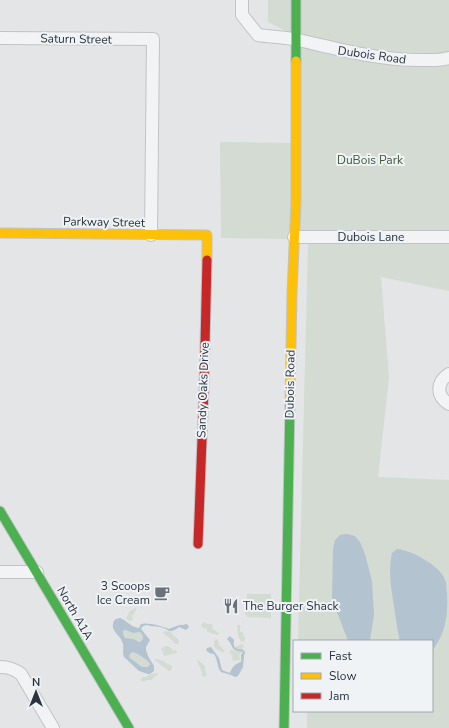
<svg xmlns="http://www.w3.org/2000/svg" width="449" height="728" font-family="'Nunito Sans',sans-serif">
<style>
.green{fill:#d4dbd3}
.water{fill:#b3c3d0;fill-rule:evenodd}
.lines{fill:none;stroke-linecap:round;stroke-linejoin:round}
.street-casing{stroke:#c1c3c5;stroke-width:14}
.fast-casing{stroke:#c1c3c5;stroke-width:11}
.slow-casing{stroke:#c1c3c5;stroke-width:11}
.jam-casing{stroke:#c1c3c5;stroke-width:11}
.street{stroke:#f1f3f4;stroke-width:12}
.fast{stroke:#4caf50;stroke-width:9}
.slow{stroke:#ffc107;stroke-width:9}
.jam{stroke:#c62828;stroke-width:9}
.labels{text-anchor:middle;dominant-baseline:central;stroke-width:4;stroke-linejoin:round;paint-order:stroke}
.street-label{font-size:12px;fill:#2a333f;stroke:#f0f3f6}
.park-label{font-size:12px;fill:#415a38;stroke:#f0f3f6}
.poi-label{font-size:12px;fill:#2a333f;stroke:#f0f3f6;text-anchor:end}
</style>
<rect width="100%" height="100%" fill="#e3e5e7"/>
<path class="green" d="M268 0H449V241L221 238 220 142 293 143 292 34 268 22Z
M308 244H449V291L381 277 389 377 378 477 449 480V728H307V711H432V641H298Z
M247 594H271V618L247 617V615H245V612H247Z
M135 608 137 609 132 616 133 620 129 621 126 618 129 612Z
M205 622 207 624H212L213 626 212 629 215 630 217 632 219 633 218 635 210 633 207 631V627L205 629 203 628 201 625 203 623Z
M237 625H240V631L243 633V635L245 638V640L243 642C237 639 238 631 237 625Z
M125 630C132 630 131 634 140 632 144 636 144 639 140 642H137L133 639 125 638 123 636V632Z
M164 631 166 632 167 631 171 632 173 635 178 639 179 643 178 644H175L173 641 163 633Z
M216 639 218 640 219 645 225 651 223 653C216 647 214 652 214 641Z
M242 644 244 646 242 649H238L236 651 242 652 239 655 240 660 233 661 231 654 229 652 232 649 235 651 237 649 235 647Z
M167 646 170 647 173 651 176 650 177 653 164 656 163 654V652L161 649 163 647Z
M133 652C137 653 148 660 150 664L148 667H142L130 658 129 656 131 653Z
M154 659C158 659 165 661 167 664L171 665 172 667 171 671H168L167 669 163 667Z
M198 660 205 666V671L207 675 204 677 202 676V672L197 661Z
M157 673 158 675 155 676 152 680H147L144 682 141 681V679L143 677H147L148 675Z"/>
<path class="water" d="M347 534 355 536 360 542 365 554 372 581 374 615 370 641H348L339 617 332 601 333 549 335 540 340 535Z
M397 549C411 550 441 566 445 580 447 584 446 589 447 593 448 615 446 633 432 651V641H400C397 630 396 618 394 606 391 588 388 571 392 553Z
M120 618C128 621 130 627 139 628L141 624C147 622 162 626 169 629L179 625H183L186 624 188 625 189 627 186 630 179 627C168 635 170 629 160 627 155 626 153 627 147 625L143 626 141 629 150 640 146 647V650L148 656 154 666V671L150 674H148L139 671 124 657C122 652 124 648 123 644 121 636 111 631 113 624 114 619 116 619 120 618ZM125 630H126L133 633 140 632C144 636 144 639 140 642H139L133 639 125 638 123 634V631ZM133 652C137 653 148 660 150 664L148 667H142L130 658 129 656 131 653Z
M230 636 234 640C233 647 235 650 242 649L245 652 244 656 243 667 238 676 235 677 231 675 221 672C217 667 218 660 214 654L209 653 206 650 207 648 211 647 219 658 222 670 230 673C232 667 235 664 241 662V655L243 652C229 650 235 647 227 639Z"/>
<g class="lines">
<defs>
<path id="street" d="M242 0V15L258 35C271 37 285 37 298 40 338 49 377 60 419 60 429 60 439 61 449 58
M0 38 153 39 151 235
M294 237H449
M449 374C436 382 436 396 449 404
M0 572H37
M0 667C9 667 14 669 21 674L53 728"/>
<path id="fast" d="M296 0V61
M0 511 129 728
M284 728 290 402"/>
<path id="slow" d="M0 233 207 235V260
M290 402 292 293 296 203V61"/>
<path id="jam" d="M198 544 204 387 207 260"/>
</defs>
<use href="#street" class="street-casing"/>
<use href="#fast" class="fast-casing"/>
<use href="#slow" class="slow-casing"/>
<use href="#jam" class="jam-casing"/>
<use href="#street" class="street"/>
<use href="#fast" class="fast"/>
<use href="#slow" class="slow"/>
<use href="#jam" class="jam"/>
</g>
<defs>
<symbol id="cafe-bare" viewBox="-9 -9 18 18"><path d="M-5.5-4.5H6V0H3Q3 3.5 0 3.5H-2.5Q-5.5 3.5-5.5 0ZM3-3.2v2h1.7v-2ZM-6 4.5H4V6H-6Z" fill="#6b717a" stroke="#f0f3f6" stroke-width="2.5" paint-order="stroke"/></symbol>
<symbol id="restaurant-bare" viewBox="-9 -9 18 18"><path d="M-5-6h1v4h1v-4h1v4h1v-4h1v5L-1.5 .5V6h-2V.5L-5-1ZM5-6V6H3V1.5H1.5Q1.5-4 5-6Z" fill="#6b717a" stroke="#f0f3f6" stroke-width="2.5" paint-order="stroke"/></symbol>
</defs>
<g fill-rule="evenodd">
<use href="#cafe-bare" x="151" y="582" width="22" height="22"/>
<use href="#restaurant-bare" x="220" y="595" width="22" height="22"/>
</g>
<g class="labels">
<g class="street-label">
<text transform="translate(76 39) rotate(1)">Saturn Street</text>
<text transform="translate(372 55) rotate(8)">Dubois Road</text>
<text transform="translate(104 222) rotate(1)">Parkway Street</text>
<text x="371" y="237">Dubois Lane</text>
<text transform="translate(290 384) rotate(-89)">Dubois Road</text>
<text transform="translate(203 390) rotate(-88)">Sandy Oaks Drive</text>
<text transform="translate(75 613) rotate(60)">North A1A</text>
</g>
<g class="park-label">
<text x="370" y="160">DuBois Park</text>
</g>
<g class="poi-label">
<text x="150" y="586">3 Scoops<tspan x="150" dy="14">Ice Cream</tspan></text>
<text x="243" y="606" text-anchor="start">The Burger Shack</text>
</g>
</g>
<rect x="293" y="640" width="140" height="72" fill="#f0f3f6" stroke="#a1a6ad"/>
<rect x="301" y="653" width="20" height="6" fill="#4caf50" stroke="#a1a6ad"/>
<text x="329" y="660" font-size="12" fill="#2a333f">Fast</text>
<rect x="301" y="673" width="20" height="6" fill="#ffc107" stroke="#a1a6ad"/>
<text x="329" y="680" font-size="12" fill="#2a333f">Slow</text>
<rect x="301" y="693" width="20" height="6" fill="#c62828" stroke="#a1a6ad"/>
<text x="329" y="700" font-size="12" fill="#2a333f">Jam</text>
<g transform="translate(36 692)" stroke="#f0f3f6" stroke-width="3" paint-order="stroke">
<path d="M0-3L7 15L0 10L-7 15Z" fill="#2a333f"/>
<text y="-6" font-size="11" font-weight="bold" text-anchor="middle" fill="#2a333f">N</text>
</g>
</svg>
